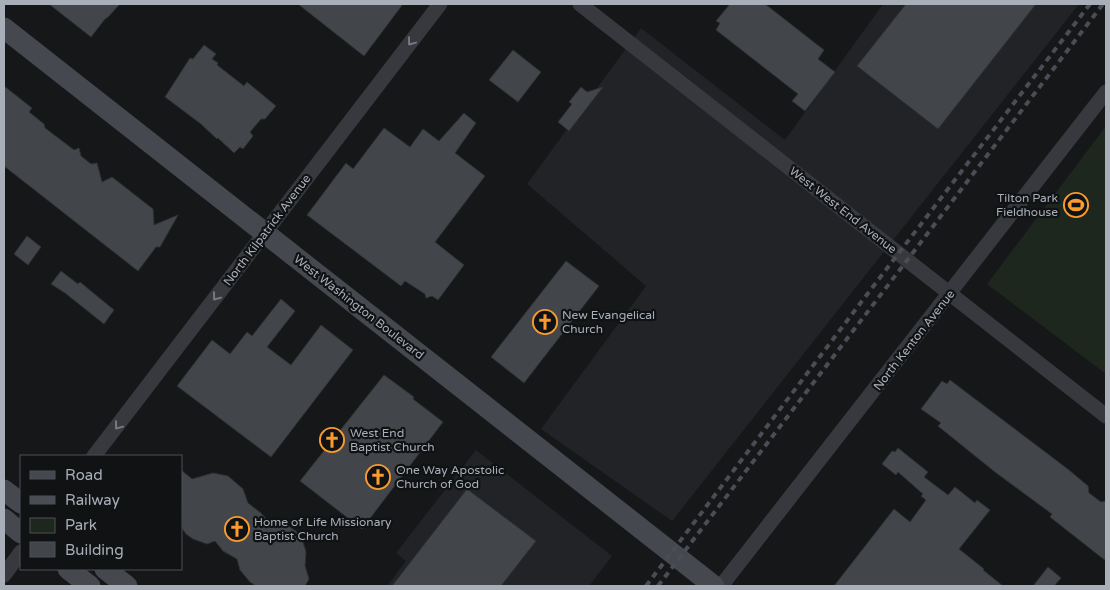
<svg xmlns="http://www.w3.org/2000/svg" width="1110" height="590" font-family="'Varela Round',sans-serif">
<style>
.built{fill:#222326}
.green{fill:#1e271e}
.building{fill:#424549;stroke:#303135}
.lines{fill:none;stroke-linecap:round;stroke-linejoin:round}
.street{stroke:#37393e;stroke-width:15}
.secondary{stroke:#45484e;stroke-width:21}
.rail{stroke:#4a4d53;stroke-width:4;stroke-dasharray:6 5;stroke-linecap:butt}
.oneway{stroke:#757a82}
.labels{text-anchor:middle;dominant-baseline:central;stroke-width:4.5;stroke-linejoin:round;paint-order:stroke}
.poi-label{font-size:12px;fill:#a8afb9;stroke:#111214;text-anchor:start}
.street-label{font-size:12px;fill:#a8afb9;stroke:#111214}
</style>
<rect width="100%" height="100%" fill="#161719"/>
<path class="built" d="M883 4H1079L672 521 541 429 646 286 527 184 641 28 785 140Z
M476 450 612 556 589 586H387L406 561 396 553Z"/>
<path class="green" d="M1106 126V374L987 284Z"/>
<path class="building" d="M49 4H120L108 17 105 19 91 37Z
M298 4H403L364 56Z
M730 4H765L824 50 818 59 835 72 805 111 792 101 798 94 716 30 720 23 716 21Z
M906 4H1036L938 129 857 66Z
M204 45 216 54 212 59 218 63 217 65 244 86 247 82 276 106 265 119H261L250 132 253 136 243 149 240 147 234 153 218 138 217 139 201 124 165 97 190 58 193 59Z
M513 50 541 72 518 102 489 80Z
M4 86 32 108 29 112 44 124 45 128 74 150 79 148 81 156 91 164 97 163 102 182 112 177 153 209 154 225 178 215 160 247H156L138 271 4 166Z
M581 87 587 92 603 87 569 131 558 122 572 104 569 102Z
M464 113 476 123 455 153 485 176 435 242 464 265 438 300 432 296 426 298 425 294 405 281 401 286 307 215 346 163 353 169 384 128 410 147 423 129 439 141Z
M27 236 41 247 28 265 14 254Z
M566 261 599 286 524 383 491 357Z
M61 271 78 284 80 282 114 310 104 324 65 293 51 284Z
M281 299 295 311 267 347 291 365 321 325 353 350 271 457 177 386 212 340 230 354 247 332 252 336Z
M384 375 414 397 413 399 443 422 362 529 300 481Z
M950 380 1069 470 1088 486 1089 493 1101 502 1106 501V561L1050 517 1052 514 995 472 938 426 941 423 921 409 942 381 947 384Z
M898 448 928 472 924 477 948 495 955 487 975 503 977 500 990 510 959 549 984 569 983 570 1003 586H834L894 509 910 522 926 500 921 496 923 494 898 472 896 475 882 464 892 451 895 452Z
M181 470 192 479 213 473 228 476 243 489 248 503 261 513 268 521 284 523 297 532 302 539 306 552 305 566 309 579 305 586H256L250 582 240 570 237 559 223 551 215 541 207 544 193 539 186 534 182 528Z
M467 489 536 541 501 586H392Z
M1048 567 1061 578 1054 586H1033Z"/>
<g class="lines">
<path class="street" d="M580 4 1106 416
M94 456 440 4
M4 575 21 552
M721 586 1106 92"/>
<path class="secondary" d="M4 28 714 586
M4 490 21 503
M4 519 21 533
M68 569 90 586
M105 569 127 586"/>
<path class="rail" d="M646 586 862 301 1090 4
M658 586 1103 4"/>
</g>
<defs><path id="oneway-chevron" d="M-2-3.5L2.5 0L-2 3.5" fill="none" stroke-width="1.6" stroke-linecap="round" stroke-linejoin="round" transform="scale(1.25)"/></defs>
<g class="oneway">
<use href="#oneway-chevron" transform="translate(411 42) rotate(127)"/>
<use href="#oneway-chevron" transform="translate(216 297) rotate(127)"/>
<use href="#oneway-chevron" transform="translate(118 426) rotate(127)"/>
</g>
<defs>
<symbol id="stadium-ring" viewBox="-11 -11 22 22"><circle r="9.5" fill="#111214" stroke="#f99b2e" stroke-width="1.5"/><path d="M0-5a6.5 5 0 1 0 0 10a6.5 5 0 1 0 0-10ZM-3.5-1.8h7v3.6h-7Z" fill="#f99b2e"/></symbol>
<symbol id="church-ring" viewBox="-11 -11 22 22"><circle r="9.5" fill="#111214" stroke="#f99b2e" stroke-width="1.5"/><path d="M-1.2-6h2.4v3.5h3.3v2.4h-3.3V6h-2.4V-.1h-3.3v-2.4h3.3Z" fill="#f99b2e"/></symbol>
</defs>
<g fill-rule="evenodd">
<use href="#stadium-ring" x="1062" y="191" width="28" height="28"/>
<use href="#church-ring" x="531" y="308" width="28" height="28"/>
<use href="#church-ring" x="318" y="426" width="28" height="28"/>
<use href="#church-ring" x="364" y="463" width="28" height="28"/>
<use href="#church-ring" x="223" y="515" width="28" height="28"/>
</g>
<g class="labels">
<g class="poi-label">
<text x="1058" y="198" text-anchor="end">Tilton Park<tspan x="1058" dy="14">Fieldhouse</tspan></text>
<text x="562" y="315">New Evangelical<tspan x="562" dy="14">Church</tspan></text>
<text x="350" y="433">West End<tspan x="350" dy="14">Baptist Church</tspan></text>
<text x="396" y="470">One Way Apostolic<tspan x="396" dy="14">Church of God</tspan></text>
<text x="254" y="522">Home of Life Missionary<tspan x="254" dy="14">Baptist Church</tspan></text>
</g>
<g class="street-label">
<text transform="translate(843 210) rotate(38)">West West End Avenue</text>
<text transform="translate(267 230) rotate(-53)">North Kilpatrick Avenue</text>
<text transform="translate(359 307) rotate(38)">West Washington Boulevard</text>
<text transform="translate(914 340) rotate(-52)">North Kenton Avenue</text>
</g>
</g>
<rect width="1110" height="590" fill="none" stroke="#a8afb9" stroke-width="10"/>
<rect x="20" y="455" width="162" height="115" fill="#111214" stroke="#4d5156"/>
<rect x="30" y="471" width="25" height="8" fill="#45484e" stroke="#4d5156"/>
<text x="65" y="480" font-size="15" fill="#a8afb9">Road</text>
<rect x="30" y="496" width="25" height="8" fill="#4a4d53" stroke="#4d5156"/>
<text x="65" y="505" font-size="15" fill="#a8afb9">Railway</text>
<rect x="30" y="518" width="25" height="15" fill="#1e271e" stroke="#4d5156"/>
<text x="65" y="530" font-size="15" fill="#a8afb9">Park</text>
<rect x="30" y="542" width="25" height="15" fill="#424549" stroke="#4d5156"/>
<text x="65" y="555" font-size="15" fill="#a8afb9">Building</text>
</svg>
